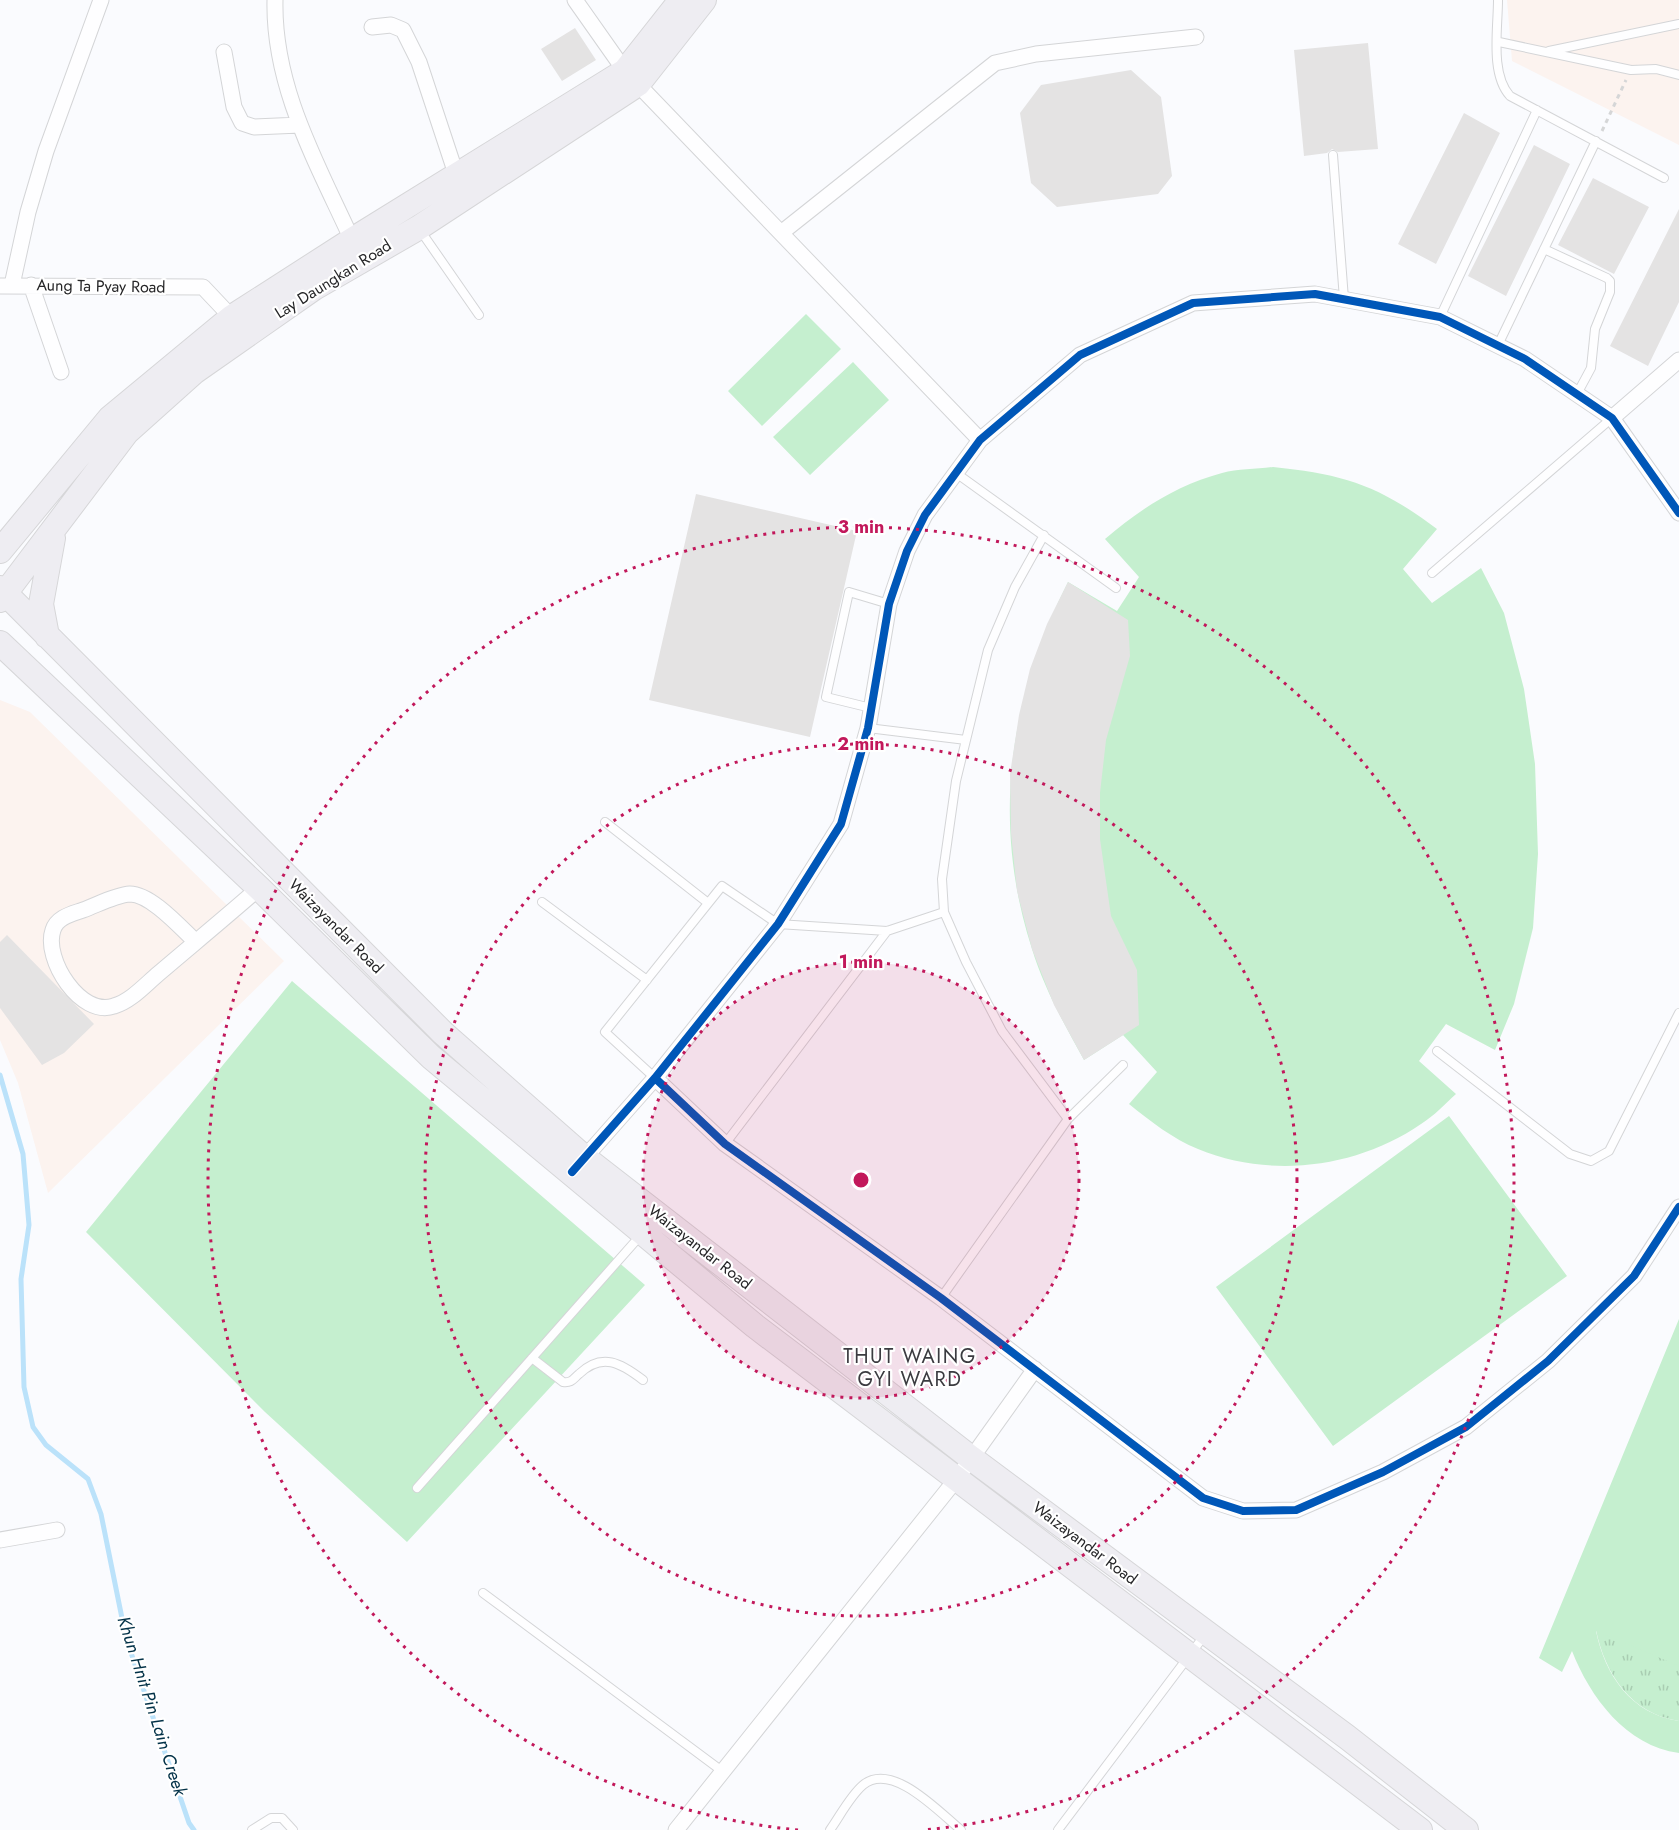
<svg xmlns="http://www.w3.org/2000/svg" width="1679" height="1830" font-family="Jost,sans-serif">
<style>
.education{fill:#fcf3ef}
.grass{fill:url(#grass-tufts)}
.garden{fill:#c5efcf}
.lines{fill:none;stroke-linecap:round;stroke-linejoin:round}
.stream{stroke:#bbe2fa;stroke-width:5}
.building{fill:#e4e3e3}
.lane-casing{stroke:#d4d5d7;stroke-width:10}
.street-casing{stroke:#d4d5d7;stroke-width:17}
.primary-casing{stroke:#d6d6d8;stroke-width:26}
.path{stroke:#d5d6d7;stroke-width:3;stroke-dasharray:4.5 4.5;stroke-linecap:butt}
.lane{stroke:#fefeff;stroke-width:8}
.street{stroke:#fefeff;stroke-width:15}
.primary{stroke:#eeedf2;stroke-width:24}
.cycleway-casing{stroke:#fff;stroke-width:11}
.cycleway{stroke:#0057b8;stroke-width:8}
.ring{fill:none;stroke:#c2185b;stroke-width:3;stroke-dasharray:3 6}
.labels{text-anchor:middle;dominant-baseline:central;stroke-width:4.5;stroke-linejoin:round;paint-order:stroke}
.street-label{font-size:16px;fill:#262628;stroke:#fff}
.water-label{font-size:18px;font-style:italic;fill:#023147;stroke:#fff}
.quarter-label{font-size:20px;letter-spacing:1.5px;fill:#3b3b40;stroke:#fff}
.centre{fill:#c2185b;stroke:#fff;stroke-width:3}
.ring-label{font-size:18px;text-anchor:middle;font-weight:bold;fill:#c2185b;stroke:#fff;stroke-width:4.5;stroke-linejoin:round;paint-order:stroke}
</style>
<defs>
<pattern id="grass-tufts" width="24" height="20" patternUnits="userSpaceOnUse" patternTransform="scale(1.5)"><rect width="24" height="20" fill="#c5efcf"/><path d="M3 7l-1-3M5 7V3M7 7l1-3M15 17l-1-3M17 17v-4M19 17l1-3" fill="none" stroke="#a9cdb2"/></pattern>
</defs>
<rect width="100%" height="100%" fill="#fafbfe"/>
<path class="education" d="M1507 0H1679V145L1512 61Z
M0 700 30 712 284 961 48 1193 18 1083 0 1040Z"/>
<path class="grass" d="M1679 1401V1721C1631 1714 1605 1674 1596 1630Z"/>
<path class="garden" d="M806 314 841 349 762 426 728 391Z
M853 362 889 400 810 475 773 437Z
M1273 467C1344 474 1380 486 1437 529L1403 569 1432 603 1481 568 1504 613 1524 689 1535 764 1538 854 1533 928 1514 1004 1495 1050 1446 1024 1419 1061 1456 1094C1445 1104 1434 1116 1421 1124 1357 1168 1271 1179 1198 1149 1173 1139 1150 1121 1129 1104L1157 1072 1123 1035 1084 1060C1064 1024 1044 988 1032 949 991 822 1009 699 1068 582L1117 611 1139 577 1105 539C1140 509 1177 485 1222 473 1238 469 1256 469 1273 467Z
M292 981 645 1285 407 1542 265 1412 86 1232Z
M1449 1116 1567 1276 1333 1446 1216 1287Z
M1679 1319V1666L1596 1631C1605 1675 1631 1714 1679 1721V1753C1626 1746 1590 1697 1572 1651L1562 1672 1539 1658Z"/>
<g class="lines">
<path class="stream" d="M0 1075 23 1154 29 1225 21 1279 24 1387 33 1427 46 1445 88 1479 101 1514 126 1638 189 1823 194 1830"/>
</g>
<path class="building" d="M575 28 596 60 562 81 541 49Z
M1368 43 1378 149 1338 152 1332 149 1327 153 1304 156 1294 50Z
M1131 70 1161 97 1172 176 1158 194 1057 207 1031 183 1020 113 1041 85Z
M1464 113 1500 133 1436 264 1398 244Z
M1534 145 1570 164 1506 296 1468 276Z
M1593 178 1649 207 1614 274 1558 245Z
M1679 209V302L1648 366 1610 346Z
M696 494 857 531 810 737 649 700Z
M1068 582 1128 620 1130 656 1106 740 1100 793V839L1111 916 1137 970 1139 1025 1084 1060 1054 1005 1032 949 1017 891 1011 833 1010 774 1019 715 1030 669 1047 624Z
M7 935 94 1024 64 1053 42 1065 0 1008V942Z"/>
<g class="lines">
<defs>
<path id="lane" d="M1498 0C1498 29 1490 74 1510 96L1664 178
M1499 42 1631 70 1656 69 1679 75
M1549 51 1679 24
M1333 155 1344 299
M420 230 479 315
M1544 249 1607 278 1610 281V292L1595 329 1591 368 1577 394
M1440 317 1537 110
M1498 345 1596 141
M956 473 1116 588
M1432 573 1612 418
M871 708 826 697 849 592 889 604
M868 728 966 740
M605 822 708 903
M542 902 647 980
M944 912 966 962 1002 1031 1068 1119
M1437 1051 1570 1154 1591 1161 1609 1151 1679 1013
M655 1078 605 1032 722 886 778 924 887 931 944 912 942 879 956 781 988 650 1015 587 1044 535
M725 1144 887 931
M941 1298 1068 1119 1123 1065
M532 1358 563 1382C572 1383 573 1379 579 1374 602 1352 621 1363 643 1380
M417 1488 640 1236
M483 1593 722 1771
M252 1830 271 1818H282L293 1830
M830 1830C840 1816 850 1796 863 1785 892 1761 939 1812 961 1830
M1058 1830 1204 1636"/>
<path id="street" d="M275 0C273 87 317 163 352 240
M575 0 625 71 980 440
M372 27 391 25 403 30 419 62 457 177
M224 52 234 107 242 123 254 127 300 125
M781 233 995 63 1036 54 1196 37
M12 285 28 212 46 151 101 0
M31 285 61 372
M0 286 203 287 237 323
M1612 418 1679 360
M196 942C181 928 151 894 130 894 115 895 97 905 83 910 72 914 57 917 53 930 43 959 81 1018 114 1006 131 1001 145 985 158 974 192 945 226 917 259 888
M655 1078 725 1144 941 1298 1203 1498 1243 1511 1296 1510 1383 1472 1466 1427 1548 1361 1634 1276 1679 1207
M580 1163 655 1078 778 924 841 824 868 728 889 604 907 551 925 515 980 440 1080 355 1193 303 1315 294 1440 317 1525 359 1612 418 1679 513
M0 1540 57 1530
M676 1830 958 1477 1035 1369"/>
<path id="primary" d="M0 551 110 418 232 317 352 240 625 71 681 0
M0 588 443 1033 585 1158 971 1458 1347 1737 1466 1830
M0 600 127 432 194 372 314 288 418 228 638 84 704 0
M47 636 41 604 53 538
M0 643 259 888 431 1057 755 1326 1420 1830"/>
</defs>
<use href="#lane" class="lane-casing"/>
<use href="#street" class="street-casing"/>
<use href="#primary" class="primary-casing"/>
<path class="path" d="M1602 131 1626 80"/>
<use href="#lane" class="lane"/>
<use href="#street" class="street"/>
<use href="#primary" class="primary"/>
<defs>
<path id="cycleway" d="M655 1078 725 1144 941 1298 1203 1498 1243 1511 1296 1510 1383 1472 1466 1427 1548 1361 1634 1276 1679 1207
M572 1172 655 1078 778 924 841 824 868 728 889 604 907 551 925 515 980 440 1080 355 1193 303 1315 294 1440 317 1525 359 1612 418 1679 513"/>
</defs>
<use href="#cycleway" class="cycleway-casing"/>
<use href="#cycleway" class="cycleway"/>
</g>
<circle cx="861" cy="1180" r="218" fill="#c2185b" fill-opacity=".12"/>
<g class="ring">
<circle cx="861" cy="1180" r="218"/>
<circle cx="861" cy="1180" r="436"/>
<path d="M798 1830A653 653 0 1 1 924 1830"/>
</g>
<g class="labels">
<g class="street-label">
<text transform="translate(333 279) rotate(-32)">Lay Daungkan Road</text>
<text transform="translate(101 286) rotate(1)">Aung Ta Pyay Road</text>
<text transform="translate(336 926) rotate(45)">Waizayandar Road</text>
<text transform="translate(700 1247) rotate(38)">Waizayandar Road</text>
<text transform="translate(1085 1543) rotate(37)">Waizayandar Road</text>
</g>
<g class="water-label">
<text transform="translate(152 1706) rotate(72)">Khun Hnit Pin Lain Creek</text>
</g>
<g class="quarter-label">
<text x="910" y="1356">THUT WAING<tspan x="910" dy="23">GYI WARD</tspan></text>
</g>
</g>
<circle cx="861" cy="1180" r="9" class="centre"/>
<g class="ring-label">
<text x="861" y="533">3 min</text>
<text x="861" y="750">2 min</text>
<text x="861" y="968">1 min</text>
</g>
</svg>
